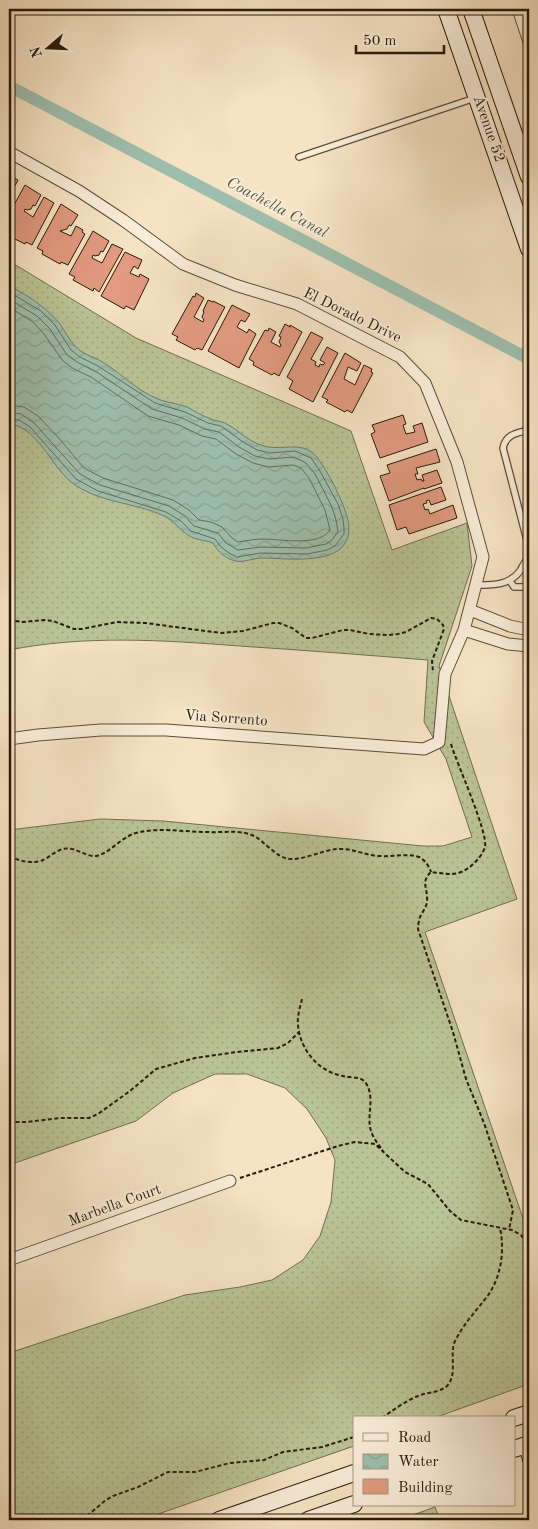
<svg xmlns="http://www.w3.org/2000/svg" width="538" height="1529" font-family="'Old Standard TT',serif">
<style>
.grass{fill:url(#grass-dots);stroke:#726e50}
.water{fill:url(#water-waves);stroke:#707d6c}
.lines{fill:none;stroke-linecap:round;stroke-linejoin:round}
.shore{stroke:#646c5c;stroke-width:1}
.canal{stroke:#9ebfae;stroke-width:12}
.building{fill:#e29a80;stroke:#2a190a}
.service-casing{stroke:#5d4c38;stroke-width:8}
.minor-casing{stroke:#5d4c38;stroke-width:13}
.secondary-casing{stroke:#2a190a;stroke-width:18}
.path{stroke:#2a190a;stroke-width:2;stroke-dasharray:4 2.5;stroke-linecap:butt}
.service{stroke:#f9edd9;stroke-width:5.5}
.minor{stroke:#f9edd9;stroke-width:11}
.secondary{stroke:#f9edd9;stroke-width:16}
.labels{text-anchor:middle;dominant-baseline:central;stroke-width:4;stroke-linejoin:round;paint-order:stroke}
.street-label{font-size:15px;fill:#2a190a;stroke:#f9edd9}
.water-label{font-size:16px;font-style:italic;fill:#535343;stroke:#f9edd9}
</style>
<defs>
<pattern id="grass-dots" width="8" height="8" patternUnits="userSpaceOnUse" patternTransform="scale(1.25)"><rect width="8" height="8" fill="#bac496"/><path d="M2 2h.1M6 6h.1" fill="none" stroke="#a0a880" stroke-width="1.8" stroke-linecap="round"/></pattern>
<pattern id="water-waves" width="16" height="10" patternUnits="userSpaceOnUse" patternTransform="scale(1.25)"><rect width="16" height="10" fill="#9ebfae"/><path d="M0 5q4-4 8 0t8 0" fill="none" stroke="#88a494"/></pattern>
</defs>
<rect width="100%" height="100%" fill="#f6e3c4"/>
<filter id="stains"><feTurbulence type="fractalNoise" baseFrequency=".004" numOctaves="4"/><feColorMatrix values="0 0 0 0 .2 0 0 0 0 .09 0 0 0 0 .02 0 0 0 .5 -.17"/></filter>
<radialGradient id="worn" r=".72"><stop offset=".6" stop-color="#630" stop-opacity="0"/><stop offset="1" stop-color="#630" stop-opacity=".3"/></radialGradient>
<path class="grass" d="M9 261 136 338 351 431 392 550 467 523 472 566 439 666 517 899 425 932 529 1236V1384L434 1418H354V1446L141 1520H9V1353L185 1295 240 1287 272 1280 303 1260 320 1236 331 1202 335 1160 326 1138 307 1109 285 1088 247 1074H215L173 1093 136 1121 9 1165V830L100 819 163 821 423 846H443L472 837 446 759 424 722 428 660C365 655 302 650 239 646 162 640 85 635 9 650Z
M435 1507 440 1520H399Z"/>
<path class="water" d="M9 286C28 295 47 308 60 324 65 331 69 340 75 346 82 354 92 356 101 361 120 372 137 391 158 399 167 403 177 403 187 407 195 411 202 416 211 419 215 421 220 421 225 423 239 430 248 442 264 446 281 451 300 441 314 454 326 466 350 513 349 529 349 568 286 558 262 558 254 558 243 563 236 561 226 559 218 552 213 543 205 540 195 540 188 535 179 529 174 521 164 516 134 502 98 503 71 482 50 464 38 429 9 423Z"/>
<g class="lines">
<path class="shore" d="M9 292 41 311 55 325 71 350 80 357 98 366 155 403 185 412 208 423 221 426 243 442 257 450 270 453 295 451 311 458 320 471 338 504 343 519 344 528V534L335 546 327 550 307 554 261 553 237 557 229 553 221 547 215 539 191 531 181 521 166 512 98 491 76 479 30 427 19 420 9 419
M9 299 37 316 50 329 67 355 77 362 95 371 152 409 182 418 205 429 219 432 239 447 255 456 269 459 294 457 306 463 315 474 332 507 336 520 338 532 331 541 326 544 306 548 261 547 238 550 226 543 218 533 194 526 185 516 169 506 100 485 80 474 34 423 21 414 9 412
M9 307 33 322 44 334 63 361 74 369 91 377 148 416 179 425 202 436 216 439 236 454 253 463 268 467 293 465 301 468 309 478 325 510 330 530C319 547 280 539 262 539 254 539 246 541 238 542L232 538 222 527 211 522 199 520 189 510 173 500 103 478 84 468 58 437 38 416 24 407 9 405"/>
<path class="canal" d="M9 86 529 359"/>
</g>
<path class="building" d="M9 175 18 180 9 197Z
M25 185 41 195 35 206 33 205 31 209 27 210 25 209 24 211 33 217 44 197 54 203 32 245 26 242 25 244 9 236V214Z
M61 204 78 215 71 226 69 225 67 229 60 231 71 236 76 226 83 230 82 232 85 234 68 265 61 262 60 264 42 254 43 251 37 248Z
M93 231 109 241 103 252 101 251 99 255 95 256 93 255 92 258 102 263 112 244 123 249 99 292 94 288 93 291 73 280 75 277 69 274Z
M125 252 142 260 138 269 134 266 130 273 139 277 140 274 149 279 134 310 126 306 124 309 101 296Z
M196 293 204 298 194 317 203 322 204 320 202 317 204 312 203 311 208 300 213 302V301L225 307 202 350 197 348 195 350 176 340 178 337 172 334 193 296 195 297Z
M232 305 250 314 245 322 241 320 237 327 247 333 249 329 256 334 239 368 208 351Z
M285 324 290 327V325L302 332 279 376 274 373 272 375 253 365 254 362 249 359 265 330 268 331 269 328 276 332 271 342 280 347 281 345 279 342 281 337 279 336Z
M311 332 323 338 311 359 316 362 315 365 319 367 320 364 323 365 325 363 320 360 327 347 338 353 313 402 289 389 293 381 287 377Z
M345 353 361 363 357 371 348 367 344 379 355 385 364 365 372 369 371 372 373 373 352 413 347 410 345 412 326 402 328 400 322 397Z
M403 415 406 424 403 425 406 434 415 432 413 426 422 423 428 442 380 458 371 434 375 432 372 425Z
M436 449 440 462 416 468 418 474H415L417 480 421 479 422 481H424L422 475 437 470 442 483 424 489V488L389 501 380 476 390 473 387 465Z
M441 487 446 500 431 505 429 500 426 501 427 503 423 504 425 510 428 509 430 514 453 505 457 518 409 534 406 527 397 530 389 505Z"/>
<g class="lines">
<defs>
<path id="service" d="M299 157 475 98
M529 430C517 433 506 434 503 448L529 548
M510 581 514 587H525L529 585
M475 585C491 585 509 586 520 571 523 566 524 562 529 558
M522 1448 529 1469"/>
<path id="minor" d="M518 9 529 42
M9 152 79 191 123 220 183 264 235 285 297 304 400 357 425 383 457 462 483 557 464 630 445 674 439 742 424 749 166 730H101L38 735 9 739
M470 610 510 626 529 630
M464 630 508 644 529 646
M9 1260 230 1181"/>
<path id="secondary" d="M446 9 529 249
M471 9 529 177
M514 1418 529 1413
M514 1449 529 1444
M219 1520 354 1473
M308 1520 354 1504"/>
</defs>
<use href="#service" class="service-casing"/>
<use href="#minor" class="minor-casing"/>
<use href="#secondary" class="secondary-casing"/>
<path class="path" d="M9 620 23 622 44 620 53 621 74 629H82L117 622 145 623 221 633 243 631 273 623H279L292 628 306 638H312L343 630H350L369 634 388 635 398 634 406 632 431 618 437 619 443 625 444 629 432 661 433 672
M451 744C457 764 488 832 485 847 482 857 470 869 461 872 451 876 441 873 431 872 421 881 427 887 427 898 428 905 423 911 420 917 419 920 418 925 418 929L453 1032 466 1079 484 1123 513 1210 509 1230
M9 857C19 860 32 865 43 860 50 857 55 851 63 849 75 846 85 857 96 856 109 854 121 837 136 833 159 827 184 832 208 832 223 833 239 829 254 836 264 841 277 858 289 859 305 860 322 850 338 849 353 848 366 856 380 856 393 857 406 853 419 857 425 860 429 866 431 872
M302 999C300 1007 297 1017 298 1025 300 1050 319 1072 343 1076 350 1078 360 1076 365 1082 376 1096 366 1116 371 1131 373 1138 379 1145 383 1151
M9 1122H27L60 1118H89L98 1114 130 1091 156 1069 195 1058 237 1052 278 1048 288 1043 299 1032
M240 1178 338 1146 355 1142 375 1144 405 1172 428 1184 450 1211 461 1220 512 1230 521 1235 528 1245 529 1249
M382 1418C390 1412 409 1399 418 1396 427 1392 439 1393 447 1386 458 1374 449 1355 455 1341 463 1325 475 1312 486 1298 501 1279 505 1251 500 1228
M82 1520 106 1500 113 1496 138 1487 168 1472H195L230 1463 264 1460 283 1452 322 1447 354 1437"/>
<use href="#service" class="service"/>
<use href="#minor" class="minor"/>
<use href="#secondary" class="secondary"/>
</g>
<g class="labels">
<g class="street-label">
<text transform="translate(488 129) rotate(71)">Avenue 52</text>
<text transform="translate(352 316) rotate(26)">El Dorado Drive</text>
<text transform="translate(226 719) rotate(4)">Via Sorrento</text>
<text transform="translate(115 1206) rotate(-20)">Marbella Court</text>
</g>
<g class="water-label">
<text transform="translate(277 208) rotate(28)">Coachella Canal</text>
</g>
</g>
<rect width="538" height="1529" fill="none" stroke="#f6e3c4" stroke-width="30"/>
<rect x="10" y="10" width="518" height="1509" fill="none" stroke="#2a190a" stroke-width="2.5"/>
<rect x="15" y="15" width="508" height="1499" fill="none" stroke="#2a190a"/>
<rect x="353" y="1416" width="162" height="90" fill="#f9edd9" stroke="#a69886"/>
<rect x="363" y="1433" width="25" height="8" fill="#f9edd9" stroke="#a69886"/>
<text x="398" y="1442" font-size="15" fill="#2a190a">Road</text>
<rect x="363" y="1454" width="25" height="15" fill="url(#water-waves)" stroke="#a69886"/>
<text x="398" y="1466" font-size="15" fill="#2a190a">Water</text>
<rect x="363" y="1479" width="25" height="15" fill="#e29a80" stroke="#a69886"/>
<text x="398" y="1492" font-size="15" fill="#2a190a">Building</text>
<g transform="translate(48 48) rotate(251)" stroke="#f9edd9" stroke-width="4" paint-order="stroke">
<path d="M0-4L9 19L0 12L-9 19Z" fill="#2a190a"/>
<text y="-8" font-size="14" font-weight="bold" text-anchor="middle" fill="#2a190a">N</text>
</g>
<path d="M356 45v8h88v-8" fill="none" stroke="#2a190a" stroke-width="2.5"/>
<text x="363" y="45" font-size="15" fill="#2a190a" stroke="#f9edd9" stroke-width="4" paint-order="stroke">50 m</text>
<rect width="100%" height="100%" filter="url(#stains)"/>
<rect width="100%" height="100%" fill="url(#worn)"/>
</svg>
